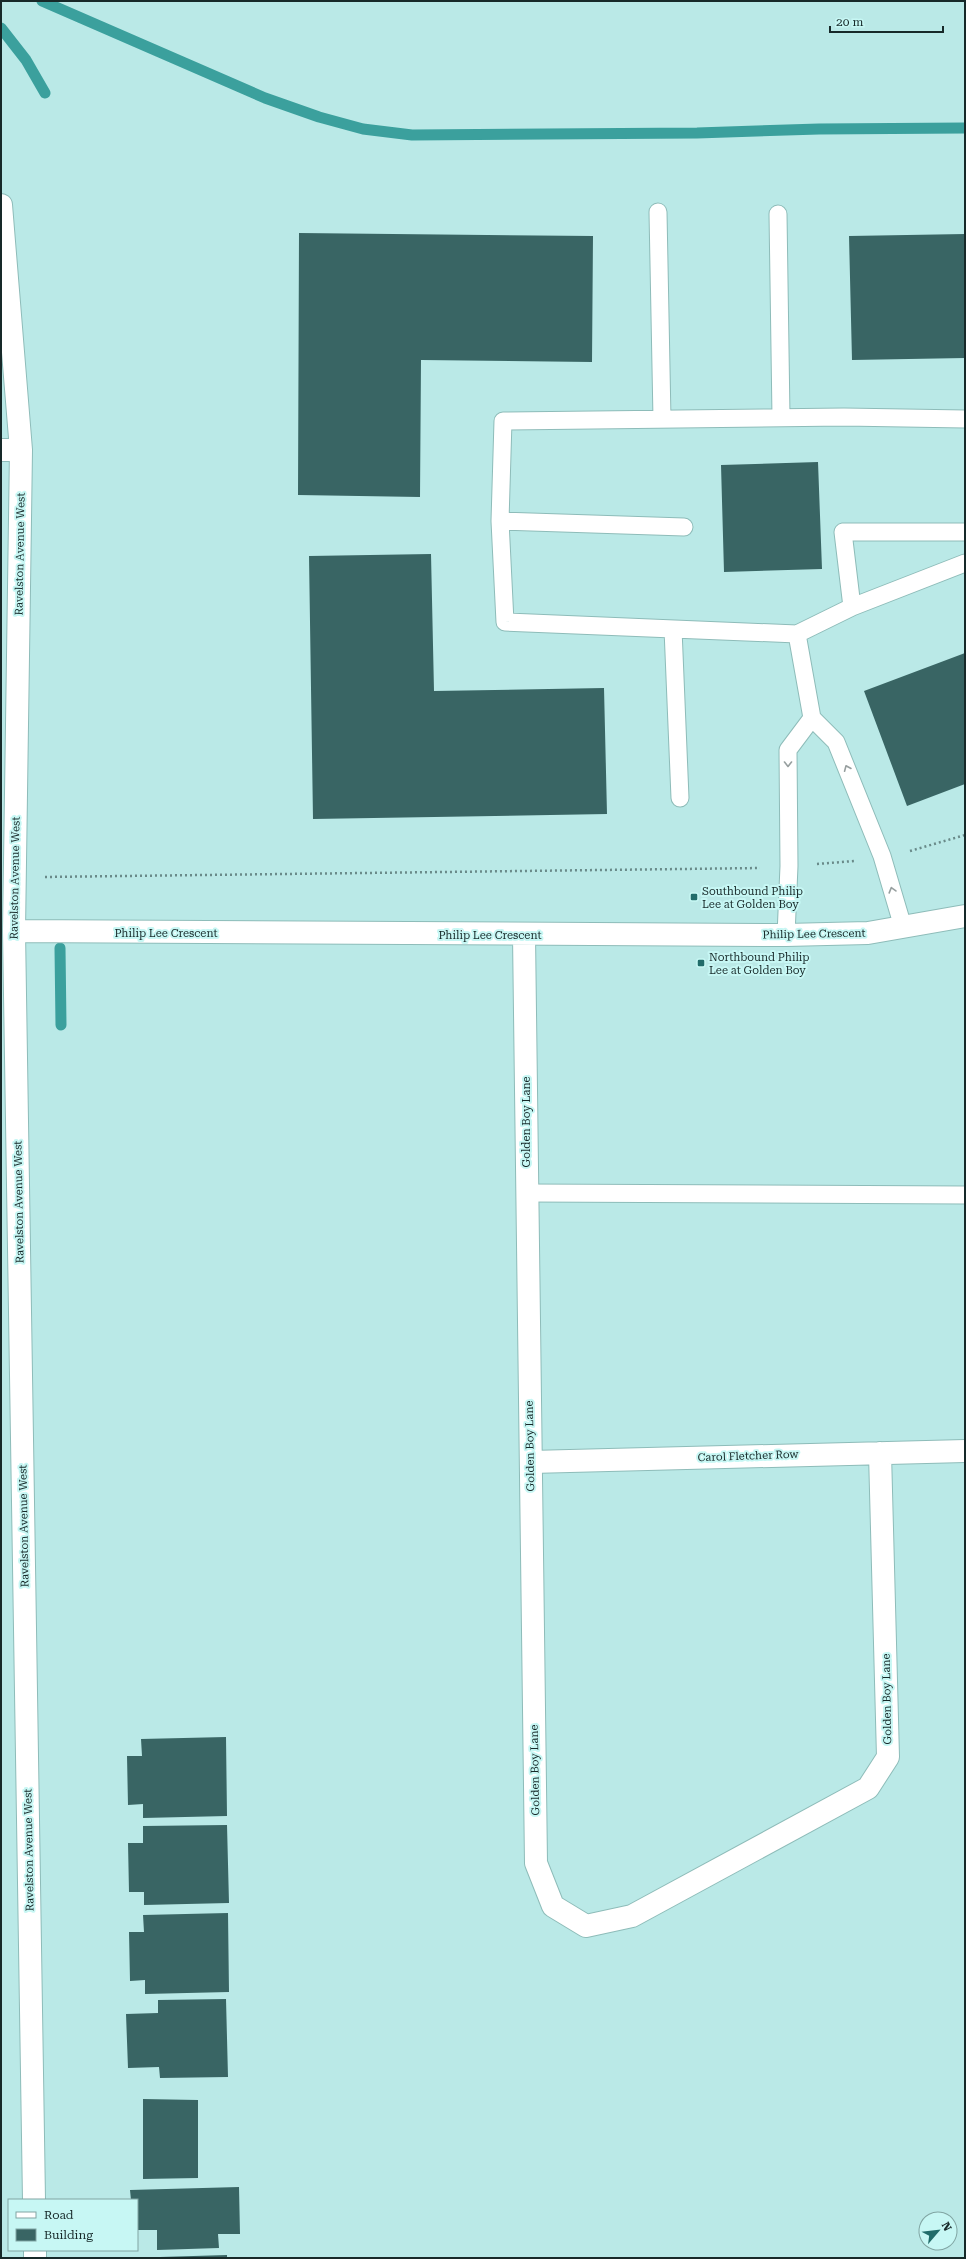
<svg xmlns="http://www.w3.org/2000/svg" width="966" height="2259" font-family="'Roboto Serif',serif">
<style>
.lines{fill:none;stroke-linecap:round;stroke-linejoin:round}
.stream{stroke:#3ba09d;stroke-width:11}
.building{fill:#396564}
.lane-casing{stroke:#8ebcb9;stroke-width:19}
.street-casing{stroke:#8ebcb9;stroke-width:24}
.path{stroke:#698a89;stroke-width:2.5;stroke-dasharray:2 3;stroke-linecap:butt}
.lane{stroke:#fff;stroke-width:17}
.street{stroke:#fff;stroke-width:22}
.oneway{stroke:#979f9f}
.poi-dot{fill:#216c6a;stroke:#c7f7f4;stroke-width:1.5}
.labels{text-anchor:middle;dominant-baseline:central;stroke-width:4;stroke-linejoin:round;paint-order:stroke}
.street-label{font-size:11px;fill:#172929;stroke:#c7f7f4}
.poi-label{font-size:11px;fill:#172929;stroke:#c7f7f4;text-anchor:start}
</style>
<rect width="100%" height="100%" fill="#bae9e7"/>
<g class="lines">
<path class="stream" d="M42 1 265 98 319 117 363 129 412 135 697 133 819 129 965 128
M1 28 26 60 45 93
M60 948 61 1025"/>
</g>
<path class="building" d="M299 233 593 236 592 362 421 360 420 497 298 495Z
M965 234V358L852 360 849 236Z
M818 462 822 569 724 572 721 465Z
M431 554 434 691 604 688 607 814 313 819 309 556Z
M965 653V784L907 806 864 691Z
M226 1737 227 1816 143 1818V1804L128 1805 127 1756H142L141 1739Z
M227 1825 229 1903 144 1905V1892H129L128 1843H143V1826Z
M228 1913 229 1992 145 1994V1980L130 1981 129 1932H144L143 1915Z
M226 1999 228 2077 160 2078 159 2067 128 2068 126 2014 158 2013V2000Z
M143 2099 198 2100V2178L143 2179Z
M239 2187 240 2234H218L219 2248 157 2250V2230H137V2200H131L130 2190Z
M227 2255V2258H160V2257Z"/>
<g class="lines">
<defs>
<path id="lane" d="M658 212 662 419
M778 214 781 417
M965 419 844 417 503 421 500 521 505 622 797 634 852 607 965 563
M500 521 684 527
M852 607 843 532H965
M673 629 680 798
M797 634 812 718 836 742 882 856 903 927
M786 935 789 866 788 750 812 718
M527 1193 965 1195"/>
<path id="street" d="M1 205 21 450 14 931 34 2200
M1 450H21
M14 931 786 935 868 933 965 916
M524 935 536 1863 553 1906 586 1926 632 1916 868 1788 888 1757 880 1453
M531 1462 965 1451
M35 2250V2258"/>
</defs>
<use href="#lane" class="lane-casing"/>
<use href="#street" class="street-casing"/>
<path class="path" d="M910 851 965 835
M817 864 854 861
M45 877 760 868"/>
<use href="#lane" class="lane"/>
<use href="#street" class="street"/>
</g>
<defs><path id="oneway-chevron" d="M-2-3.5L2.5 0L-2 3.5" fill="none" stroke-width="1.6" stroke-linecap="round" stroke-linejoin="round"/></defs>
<g class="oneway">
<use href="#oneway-chevron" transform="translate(788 764) rotate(90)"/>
<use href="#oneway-chevron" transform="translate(847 768) rotate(-113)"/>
<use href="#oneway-chevron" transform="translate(892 890) rotate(-106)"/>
</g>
<g class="poi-dot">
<rect x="690" y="893" width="8" height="8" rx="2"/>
<rect x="697" y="959" width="8" height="8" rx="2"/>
</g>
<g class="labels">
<g class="street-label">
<text transform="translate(20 554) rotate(-89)">Ravelston Avenue West</text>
<text transform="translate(15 878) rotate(-89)">Ravelston Avenue West</text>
<text x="166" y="933">Philip Lee Crescent</text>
<text transform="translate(814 934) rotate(-1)">Philip Lee Crescent</text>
<text x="490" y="935">Philip Lee Crescent</text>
<text transform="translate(526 1122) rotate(-90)">Golden Boy Lane</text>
<text transform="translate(19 1202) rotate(-91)">Ravelston Avenue West</text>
<text transform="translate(530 1446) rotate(-91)">Golden Boy Lane</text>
<text transform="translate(748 1456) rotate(-2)">Carol Fletcher Row</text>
<text transform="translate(24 1526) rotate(-91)">Ravelston Avenue West</text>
<text transform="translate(887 1699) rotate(-91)">Golden Boy Lane</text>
<text transform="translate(535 1770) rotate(-91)">Golden Boy Lane</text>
<text transform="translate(29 1850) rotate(-91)">Ravelston Avenue West</text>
</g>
<g class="poi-label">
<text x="702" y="891">Southbound Philip<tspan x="702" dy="13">Lee at Golden Boy</tspan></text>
<text x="709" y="957">Northbound Philip<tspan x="709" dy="13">Lee at Golden Boy</tspan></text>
</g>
</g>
<rect width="966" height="2259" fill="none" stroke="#172929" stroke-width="4"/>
<rect x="8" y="2199" width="130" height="52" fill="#c7f7f4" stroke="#81a5a3"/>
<rect x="16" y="2212" width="20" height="6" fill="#ffffff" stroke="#81a5a3"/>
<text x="44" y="2219" font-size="12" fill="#172929">Road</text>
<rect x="16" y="2229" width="20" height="12" fill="#396564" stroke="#81a5a3"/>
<text x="44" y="2239" font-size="12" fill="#172929">Building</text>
<g transform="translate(938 2231) rotate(62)"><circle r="19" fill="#c7f7f4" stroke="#81a5a3"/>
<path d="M0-3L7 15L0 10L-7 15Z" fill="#216c6a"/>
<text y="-6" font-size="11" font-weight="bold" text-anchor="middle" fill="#172929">N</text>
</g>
<path d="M830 26v6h113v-6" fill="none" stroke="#172929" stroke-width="2"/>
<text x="836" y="26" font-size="12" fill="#172929" stroke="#c7f7f4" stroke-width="3" paint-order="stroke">20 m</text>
</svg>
